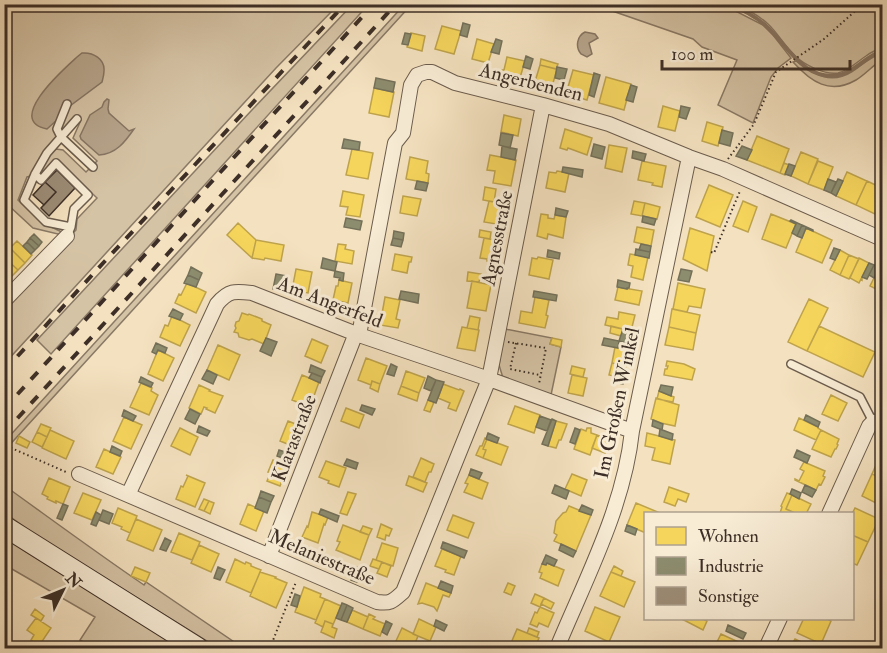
<svg xmlns="http://www.w3.org/2000/svg" width="887" height="653" font-family="'IM FELL Double Pica',serif">
<style>
.green{fill:#d5c3a5;stroke:#897966;stroke-width:1.5}
.water{fill:#b6a48b;stroke:#867563;stroke-width:1.5}
.homes{fill:#f6d55c;stroke:#bea34c;stroke-width:1.5}
.industry{fill:#8c8c6e;stroke:#747059;stroke-width:1.5}
.lines{fill:none;stroke-linecap:round;stroke-linejoin:round}
.stream{stroke:#867563;stroke-width:4}
.building{fill:#9c8c76;stroke:#3d2f27;stroke-width:1.5}
.lane-casing{stroke:#6b5c4d;stroke-width:10}
.street-casing{stroke:#6b5c4d;stroke-width:16}
.secondary-casing{stroke:#3d2f27;stroke-width:22}
.path{stroke:#3d2f27;stroke-width:2;stroke-dasharray:1.5 3;stroke-linecap:butt}
.lane{stroke:#f8ecd5;stroke-width:7}
.street{stroke:#f8ecd5;stroke-width:14}
.secondary{stroke:#f8ecd5;stroke-width:20}
.rail{stroke:#3d2f27;stroke-width:4;stroke-dasharray:10 10;stroke-linecap:butt}
.labels{text-anchor:middle;dominant-baseline:central;stroke-width:6;stroke-linejoin:round;paint-order:stroke}
.street-label{font-size:20px;fill:#3d2f27;stroke:#f8ecd5}
</style>
<rect width="100%" height="100%" fill="#f4e1bf"/>
<filter id="stains"><feTurbulence type="fractalNoise" baseFrequency=".00333" numOctaves="4"/><feColorMatrix values="0 0 0 0 .2 0 0 0 0 .09 0 0 0 0 .02 0 0 0 .5 -.17"/></filter>
<radialGradient id="worn" r=".72"><stop offset=".6" stop-color="#630" stop-opacity="0"/><stop offset="1" stop-color="#630" stop-opacity=".3"/></radialGradient>
<path class="green" d="M4 5H338L276 68 5 363V304L76 230 77 219 97 198 57 160 43 173H40L48 156 56 149 63 150 86 172 97 161 73 138 81 120 76 115 44 151 31 176 27 177 18 200 43 223 64 233 62 235 33 228 7 204 5 206Z
M352 5H368L51 354 37 340 251 111Z
M404 5H411L5 450V441Z
M595 5H724L763 25 773 35 791 58 778 68 771 77 753 123 718 105 737 60 702 47 693 39Z
M735 5H882V48C876 50 871 52 866 56 857 62 848 71 838 73 824 75 805 65 795 56 785 47 778 33 768 24 758 15 747 9 735 5Z
M882 53V60C873 65 866 74 856 80 830 95 811 82 793 62L796 61C815 75 831 85 853 71 863 64 870 57 882 53Z
M505 329 552 338 550 344 561 347 551 395 503 378 499 365Z
M5 486C51 519 97 553 144 585L146 582 243 648H218L40 538 5 513Z
M5 537 25 551 181 648H93L80 640 95 617 5 565Z"/>
<path class="water" d="M585 32 595 34 598 38 589 43 592 54 587 57 581 54C575 47 577 36 585 32Z
M82 53C93 52 105 59 104 71 104 75 103 78 102 82L70 106 63 123 57 120 47 129C4 121 65 68 77 57Z
M107 99 109 100 108 109 109 113 129 131 134 129C125 142 116 154 99 155L81 139 80 136 90 115 102 107 104 102Z"/>
<path class="homes" d="M442 26 461 31 454 54 435 49Z
M411 33 425 36 422 51 407 47Z
M477 39 494 44 488 63 472 59Z
M507 57 525 61 519 81 499 76 501 70H504Z
M541 59 558 64 556 69 540 65Z
M540 65 557 69 551 90 547 89 546 92 540 90 541 87 534 85Z
M573 70 594 75 587 100 566 94Z
M606 77 631 84 624 110 599 103Z
M374 88 394 92 389 117 369 113Z
M663 106 680 111 675 131 658 127Z
M504 115 521 119 518 136 501 132Z
M707 122 723 127 718 146 702 141Z
M565 129 592 138 587 155 568 148 567 150 560 148Z
M757 136 789 149 780 173 747 160Z
M609 145 627 148 622 172 605 168Z
M352 149 373 153 368 179 346 175Z
M801 152 818 159 808 184 791 176Z
M490 155 516 160 511 186 493 183 495 171 487 170Z
M410 157 428 161 426 173 429 174 428 183 406 179Z
M642 161 666 166 662 187 652 185 653 183 638 180Z
M818 161 833 167 824 190 808 184Z
M784 163 789 165 785 175 780 173Z
M557 171 569 173 565 192 546 188 549 172 556 173Z
M847 172 867 181 856 205 836 196Z
M867 181 882 188V203L877 215 856 205Z
M709 185 733 195 720 227 696 217Z
M485 187 496 189 494 202 483 200Z
M343 191 364 195 360 217 346 215 348 207 340 206Z
M403 196 421 199 417 216 400 213Z
M489 201 506 204 502 225 484 222Z
M634 201 645 203 642 216 631 214Z
M743 201 757 207 748 232 733 226Z
M645 203 660 207 657 219 642 216Z
M541 214 548 215V218L554 219 555 215 566 217 563 238 548 234 547 239 537 236Z
M771 214 796 224 786 248 762 239Z
M238 223 256 240 252 258 227 235Z
M637 227 654 230 651 246 634 242Z
M690 228 714 236 707 271 683 259Z
M806 228 832 240 822 263 796 252Z
M480 230 491 232 490 239 479 237Z
M484 238 499 241 496 261H487V259L480 258Z
M256 240 284 245 281 261 265 258 264 260 252 258Z
M17 241 32 255 25 263 10 248Z
M338 244 346 245 345 249 354 251 352 264 335 261Z
M10 248 25 263 18 270 4 257V253Z
M840 250 849 255 840 275 830 270Z
M395 254 412 257 411 262H409L407 273 392 270Z
M630 254 648 257 643 280 631 277 633 266 628 265Z
M849 255 859 259 849 279 840 275Z
M4 257 18 270 11 277 4 271Z
M538 257 553 260 549 279 529 275 532 258 537 259Z
M859 258 869 263 862 277V280L861 279 859 283 850 278Z
M880 266 882 267V285L880 291 870 286Z
M296 269 312 272 308 293 292 290Z
M468 272 481 274 479 282 467 281Z
M339 280 352 283 348 303 333 300 336 286H338Z
M472 281 491 285 486 311 467 308Z
M187 283 206 292 196 313 175 303 179 294 181 295Z
M678 283 705 289 701 308 689 306 687 312 673 309Z
M618 287 642 291 639 305 615 300Z
M385 297 400 300 396 319 400 320 398 328 380 325Z
M535 297 549 300 546 315 548 316 545 328 519 323 521 311 532 313Z
M809 299 828 308 807 351 788 342Z
M672 309 700 315 696 333 669 327Z
M619 312 635 315 631 331 605 325 607 317 618 319Z
M242 313 248 315 249 314 262 319V321L271 325 264 344 252 339 249 340 239 337 238 333 234 332 236 328 235 326 236 322 239 321Z
M172 316 190 325 180 346 160 337 165 325 168 326Z
M470 316 480 318 478 330 467 328Z
M611 326 623 329 621 336 610 333Z
M819 326 875 352 863 377 807 351Z
M462 327 479 330 475 351 457 348Z
M669 327 696 333 693 350 665 345Z
M552 338 562 340 561 347 550 344Z
M312 339 328 346 321 363 305 356Z
M218 345 240 355 229 380 207 370Z
M615 347 630 350 626 366 612 363Z
M158 350 174 358 163 381 148 374Z
M366 358 387 366 380 384 372 381 371 385 358 380Z
M667 361 684 364 695 369 692 380 664 375 665 369H667L668 366H666Z
M612 363 626 366 624 378 609 375Z
M572 366 585 369 583 377 570 374Z
M406 371 425 378 419 393 401 386Z
M302 375 319 382 310 407 292 400Z
M572 375 587 378 583 396 568 393Z
M372 381 380 384 378 392 370 388Z
M141 383 152 388 151 391 158 395 149 415 130 407Z
M443 384 459 390 460 389 464 391 456 411 448 408 450 403 438 398Z
M199 385 210 390 209 391 223 396 215 413 206 409 207 408 204 407 201 414 189 408Z
M401 386 419 393 417 401 398 394Z
M659 391 674 397 673 402 657 399Z
M831 395 847 403 838 421 822 414Z
M656 398 679 405 675 426 661 423 651 419Z
M428 400 434 402 430 412 424 410Z
M515 406 540 415 534 433 508 424Z
M346 408 364 415 359 428 341 421Z
M124 417 142 425 131 449 113 441Z
M799 418 818 427V428L821 430 816 440 794 430Z
M288 421 303 427 295 447 280 441Z
M556 421 567 424 561 440H559L556 448 548 446Z
M41 424 51 428 47 437 37 432Z
M180 428 198 437 190 455 171 446Z
M587 428H591V433L597 435 590 455 574 449 581 429 586 431Z
M50 430 74 441 66 459 42 448Z
M821 430 839 439 837 444 838 445 836 449H835L831 457 812 449Z
M37 432 47 437 42 447 32 442Z
M647 433 675 440 670 464 652 460 655 448 645 446Z
M597 435 610 440 605 453 592 448Z
M19 436 30 442 27 448 16 443Z
M485 438 487 439 483 449 486 450 483 458 476 455 480 446H482Z
M487 439 508 447 501 465 483 458 486 450 483 449Z
M104 449 121 457 113 474 96 467Z
M882 451V478L872 474Z
M421 458 434 464 431 472H429L425 482 413 477Z
M273 460 288 466 280 486 267 481 271 472H268Z
M326 461 346 468 339 487 328 483 329 481 319 477Z
M804 462 825 471 823 476 825 477 821 485 819 484 816 490 795 480V479L799 481 804 471 800 469Z
M572 474 587 480 581 496 565 489Z
M872 474 882 478V506L862 496Z
M186 475 205 483 195 507 176 499 181 486 183 487 188 476Z
M469 475 488 483 482 499 464 492 468 484 465 483Z
M409 476 427 483 423 492 406 485Z
M49 478 70 487 63 504 56 501V503L47 499 48 497 42 494Z
M669 487 689 494 686 502 678 499 675 506 664 502Z
M348 492 356 494 347 515 340 513Z
M83 493 101 500 92 520 74 513Z
M787 493 792 495 786 509 793 512V514L780 513 782 507 781 506Z
M792 495 811 504 806 514H796L786 509Z
M204 499 209 501 204 511 199 509Z
M209 501 214 503 210 514 204 511Z
M636 503 660 513 646 514V533L627 525Z
M248 504 264 511 256 531 240 524Z
M569 506 591 515 576 551 554 541 557 535 554 533 556 521 563 513 566 512Z
M118 508 137 516 130 533 121 529 122 527 112 523Z
M855 508 879 519 868 542 852 535V514Z
M312 512 328 517 325 525 324 524 318 543 302 537 307 526 308 527Z
M453 515 474 523 468 538 447 530Z
M136 519 162 530 153 551 127 540Z
M381 524 392 529 389 536 386 535 385 540 377 537Z
M343 525 369 535 360 560 336 550 340 542 337 541Z
M363 526 372 529 369 535 360 532Z
M179 533 200 542 192 560 171 552Z
M852 535 868 542 857 565 852 563Z
M382 543 398 548 393 566 376 560Z
M199 545 219 554 211 572 191 563Z
M442 549 461 556 454 575 445 572 446 570 435 566Z
M235 559 245 564 246 562 251 564V566L261 570 251 593 226 582Z
M373 559 382 562 379 569 370 566Z
M382 562 391 566 387 577 377 573Z
M547 563 564 570 558 586 540 578 542 573 539 572 542 564 546 565Z
M614 566 623 571 621 576 611 572Z
M135 567 150 573 146 582 131 576Z
M260 572 276 577 275 578 287 583 276 608 250 596Z
M611 572 635 582 624 607 600 596Z
M426 583 451 593 449 597 443 595 437 611 434 607 422 603 418 604Z
M508 583 515 586 511 595 504 592Z
M304 587 321 594 320 597 325 599 316 620 295 612Z
M535 594 544 598 540 607 531 603Z
M544 598 554 603 551 609 541 604Z
M325 599 341 606 332 627 333 624 325 621 323 627 315 623Z
M540 607 554 613 548 627 539 623 537 627 530 624 535 612 537 613Z
M595 607 620 617 609 642 585 631Z
M35 609 44 616 41 621 31 615Z
M352 610 368 617 363 629 347 622Z
M369 614 375 617 373 619 385 624 380 636 363 629Z
M36 618 51 628 39 646 31 640 34 635 27 630Z
M680 618H701L707 621 703 630Z
M804 618H826L831 621 821 644 797 633Z
M419 619 436 627 430 641 413 634Z
M325 621 333 624 332 627 337 629 334 638 321 632Z
M402 628 418 636 413 648H408L395 643Z
M529 628 539 632 537 637 527 633Z
M517 629 539 638 535 648H525L511 643Z
M721 634 745 645 743 648H714Z
M795 639 810 646 809 648H801L792 644Z
M580 642 596 648H577Z"/>
<path class="industry" d="M463 23 470 25 467 37 460 35Z
M405 33 411 34 408 45 402 44Z
M496 39 502 41 499 54 491 52Z
M526 56 533 59 530 69 523 67Z
M557 67 567 69 564 80 555 78Z
M594 73 600 75 594 97 589 95Z
M376 78 395 82 393 92 374 88Z
M631 85 637 87 633 102 626 100Z
M681 106 690 108 686 119 679 117Z
M722 130 733 133 730 146 719 143Z
M501 133 513 135 510 148 499 145Z
M344 139 360 142 359 150 342 148Z
M594 144 605 147 602 159 591 156Z
M502 146 517 149 515 160 501 157Z
M742 146 752 150 747 160 736 156Z
M633 151 646 154 644 161 632 158Z
M789 164 795 166 791 176 785 174Z
M563 167 583 170 582 177 562 172Z
M828 179 836 182 831 193 824 190Z
M838 179 843 181 836 196 831 193Z
M417 181 428 183 426 191 415 189Z
M556 208 568 211 566 217 555 215Z
M643 216 656 219 654 225 642 222Z
M346 218 362 221 360 230 344 227Z
M791 220 802 225 797 236 792 233 796 224 790 221Z
M802 225 813 230V231L806 228 802 238 797 236Z
M394 231 404 233 403 240 393 238Z
M34 234 42 242 39 246 30 238Z
M30 238 39 246 35 250 27 242Z
M393 238 403 240 401 247 391 245Z
M27 242 35 250 31 254 23 246Z
M641 244 651 246 650 252 639 250Z
M834 248 840 250 835 260 830 258Z
M636 249 650 252 649 258 635 255Z
M548 250 560 253 559 259 547 257Z
M323 258 337 262 335 271 321 268Z
M869 263 874 265 867 279 862 277Z
M874 265 879 267 874 278 869 275Z
M191 267 202 273 199 280 188 275Z
M681 269 692 271 689 282 678 280Z
M335 271 344 273 343 281 339 280 340 278 334 277Z
M276 274 287 276 284 292 273 289Z
M188 275 199 280 196 287 184 283Z
M618 280 630 283 629 288H627V289L617 287Z
M401 291 419 294 418 303 399 299Z
M534 291 557 295 556 301 533 297Z
M173 309 183 314 180 320 169 316Z
M623 329 633 331 630 344 619 341Z
M266 338 277 342 271 356 260 351Z
M604 338 619 341 618 348 602 345Z
M156 343 167 348 165 353 158 350 156 354 152 352Z
M391 364 397 367 394 376 387 374Z
M311 365 325 371 322 377 309 372Z
M207 370 217 375 213 384 202 379Z
M312 373 322 377 320 383 309 378Z
M428 376 436 380 431 391 424 388Z
M614 376 624 378 623 384 612 382Z
M141 377 153 383 151 387 139 382Z
M436 380 444 382 436 403 428 400Z
M661 385 673 387 671 396 659 391Z
M362 405 375 409 372 415 360 410Z
M190 409 200 414 195 424 185 419Z
M124 410 136 416 133 421 122 416Z
M806 415 820 422 818 427 804 420Z
M540 416 551 420 547 431 536 427Z
M552 419 556 421 548 446 542 444Z
M653 420 663 424 662 430 652 426Z
M199 426 210 431 207 436 197 432Z
M575 428 580 430 575 444 570 442Z
M660 429 673 434 672 440 659 436Z
M488 433 499 438 497 443 486 439Z
M112 446 122 451 120 456 110 452Z
M279 450 291 454 288 460 277 456Z
M797 450 810 456 807 463 794 457Z
M347 459 358 463 356 469 344 465Z
M471 469 482 473 479 479 469 475Z
M555 485 569 491 566 499 552 493Z
M805 485 816 490 812 497 802 492Z
M792 489 801 493 799 499 790 494Z
M261 491 274 496 271 502 259 497Z
M259 497 271 502 267 513 255 508Z
M63 504 68 506 62 520 57 518Z
M582 505 593 510 591 515 579 511Z
M321 509 339 516 337 522 319 514Z
M103 510 113 514 109 524 99 520Z
M96 512 101 515 96 526 91 524Z
M627 525 637 529 635 535 625 531Z
M165 538 171 541 166 551 160 549Z
M443 542 467 551 464 558 441 548Z
M561 544 576 551 573 557 559 550Z
M546 555 557 560 554 566 547 563 546 565 542 564Z
M218 567 225 570 220 580 214 578Z
M356 567 363 569 357 582 351 580Z
M441 581 453 586 451 593 438 588Z
M295 594 300 596 297 607 291 605Z
M342 603 347 605 341 620 336 618Z
M347 605 353 608 347 622 341 620Z
M436 620 447 625 444 631 434 626Z
M386 621 392 624 387 635 382 632Z
M728 625 746 633 743 639 726 631Z"/>
<g class="lines">
<path class="stream" d="M728 4C741 9 755 16 765 25 787 44 803 81 838 75 854 73 866 56 882 51"/>
</g>
<path class="building" d="M57 170 75 188 49 216 41 208 56 192 45 182Z
M45 182 56 192 44 205 33 195Z"/>
<g class="lines">
<defs>
<path id="lane" d="M67 104 57 129 61 137 93 167
M35 174 41 180 56 163 88 195 74 209 71 227
M67 236 71 227 46 222 24 200 35 174 47 153 77 119
M791 364 860 397 873 422"/>
<path id="street" d="M4 301 67 236
M359 335 395 143 403 133 411 85 417 75 426 72H432L455 83 543 105 609 124 689 157 723 169 882 239
M79 474 377 602C391 604 393 601 403 592L489 379 543 105
M128 495 217 304C229 290 235 291 252 293L359 335 489 379 632 431
M829 514 869 426 873 422 882 421
M269 556 356 333
M557 648C586 578 624 507 632 431L689 157
M766 648 780 618"/>
<path id="secondary" d="M4 526 198 648"/>
</defs>
<use href="#lane" class="lane-casing"/>
<use href="#street" class="street-casing"/>
<use href="#secondary" class="secondary-casing"/>
<path class="path" d="M867 4 882 8
M728 159 754 124 776 72 824 39 863 4
M711 252 714 253 740 191
M508 342 546 348 539 384
M516 343 510 369 540 375
M4 452 9 447 66 472
M270 648 296 582"/>
<use href="#lane" class="lane"/>
<use href="#street" class="street"/>
<use href="#secondary" class="secondary"/>
<path class="rail" d="M4 371 105 261 345 4
M4 409 374 4
M4 433 396 4"/>
</g>
<g class="labels">
<g class="street-label">
<text transform="translate(531 82) rotate(14)">Angerbenden</text>
<text transform="translate(497 238) rotate(-79)">Agnesstraße</text>
<text transform="translate(330 302) rotate(21)">Am Angerfeld</text>
<text transform="translate(617 403) rotate(-78)">Im Großen Winkel</text>
<text transform="translate(294 438) rotate(-69)">Klarastraße</text>
<text transform="translate(322 557) rotate(23)">Melaniestraße</text>
</g>
</g>
<rect width="887" height="653" fill="none" stroke="#f4e1bf" stroke-width="24"/>
<rect x="6" y="6" width="875" height="641" fill="none" stroke="#3d2f27" stroke-width="3"/>
<rect x="12" y="12" width="863" height="629" fill="none" stroke="#3d2f27" stroke-width="1.5"/>
<rect x="644" y="512" width="210" height="108" fill="#f8ecd5" stroke="#ada08f" stroke-width="1.5"/>
<rect x="656" y="527" width="30" height="18" fill="#f6d55c" stroke="#ada08f" stroke-width="1.5"/>
<text x="698" y="542" font-size="18" fill="#3d2f27">Wohnen</text>
<rect x="656" y="557" width="30" height="18" fill="#8c8c6e" stroke="#ada08f" stroke-width="1.5"/>
<text x="698" y="572" font-size="18" fill="#3d2f27">Industrie</text>
<rect x="656" y="587" width="30" height="18" fill="#9c8c76" stroke="#ada08f" stroke-width="1.5"/>
<text x="698" y="602" font-size="18" fill="#3d2f27">Sonstige</text>
<g transform="translate(63 590) rotate(47)" stroke="#f8ecd5" stroke-width="4.5" paint-order="stroke">
<path d="M0-4.5L10 22L0 15L-10 22Z" fill="#3d2f27"/>
<text y="-9" font-size="16" font-weight="bold" text-anchor="middle" fill="#3d2f27">N</text>
</g>
<path d="M662 60v9h188v-9" fill="none" stroke="#3d2f27" stroke-width="3"/>
<text x="671" y="60" font-size="18" fill="#3d2f27" stroke="#f8ecd5" stroke-width="4.5" paint-order="stroke">100 m</text>
<rect width="100%" height="100%" filter="url(#stains)"/>
<rect width="100%" height="100%" fill="url(#worn)"/>
</svg>
